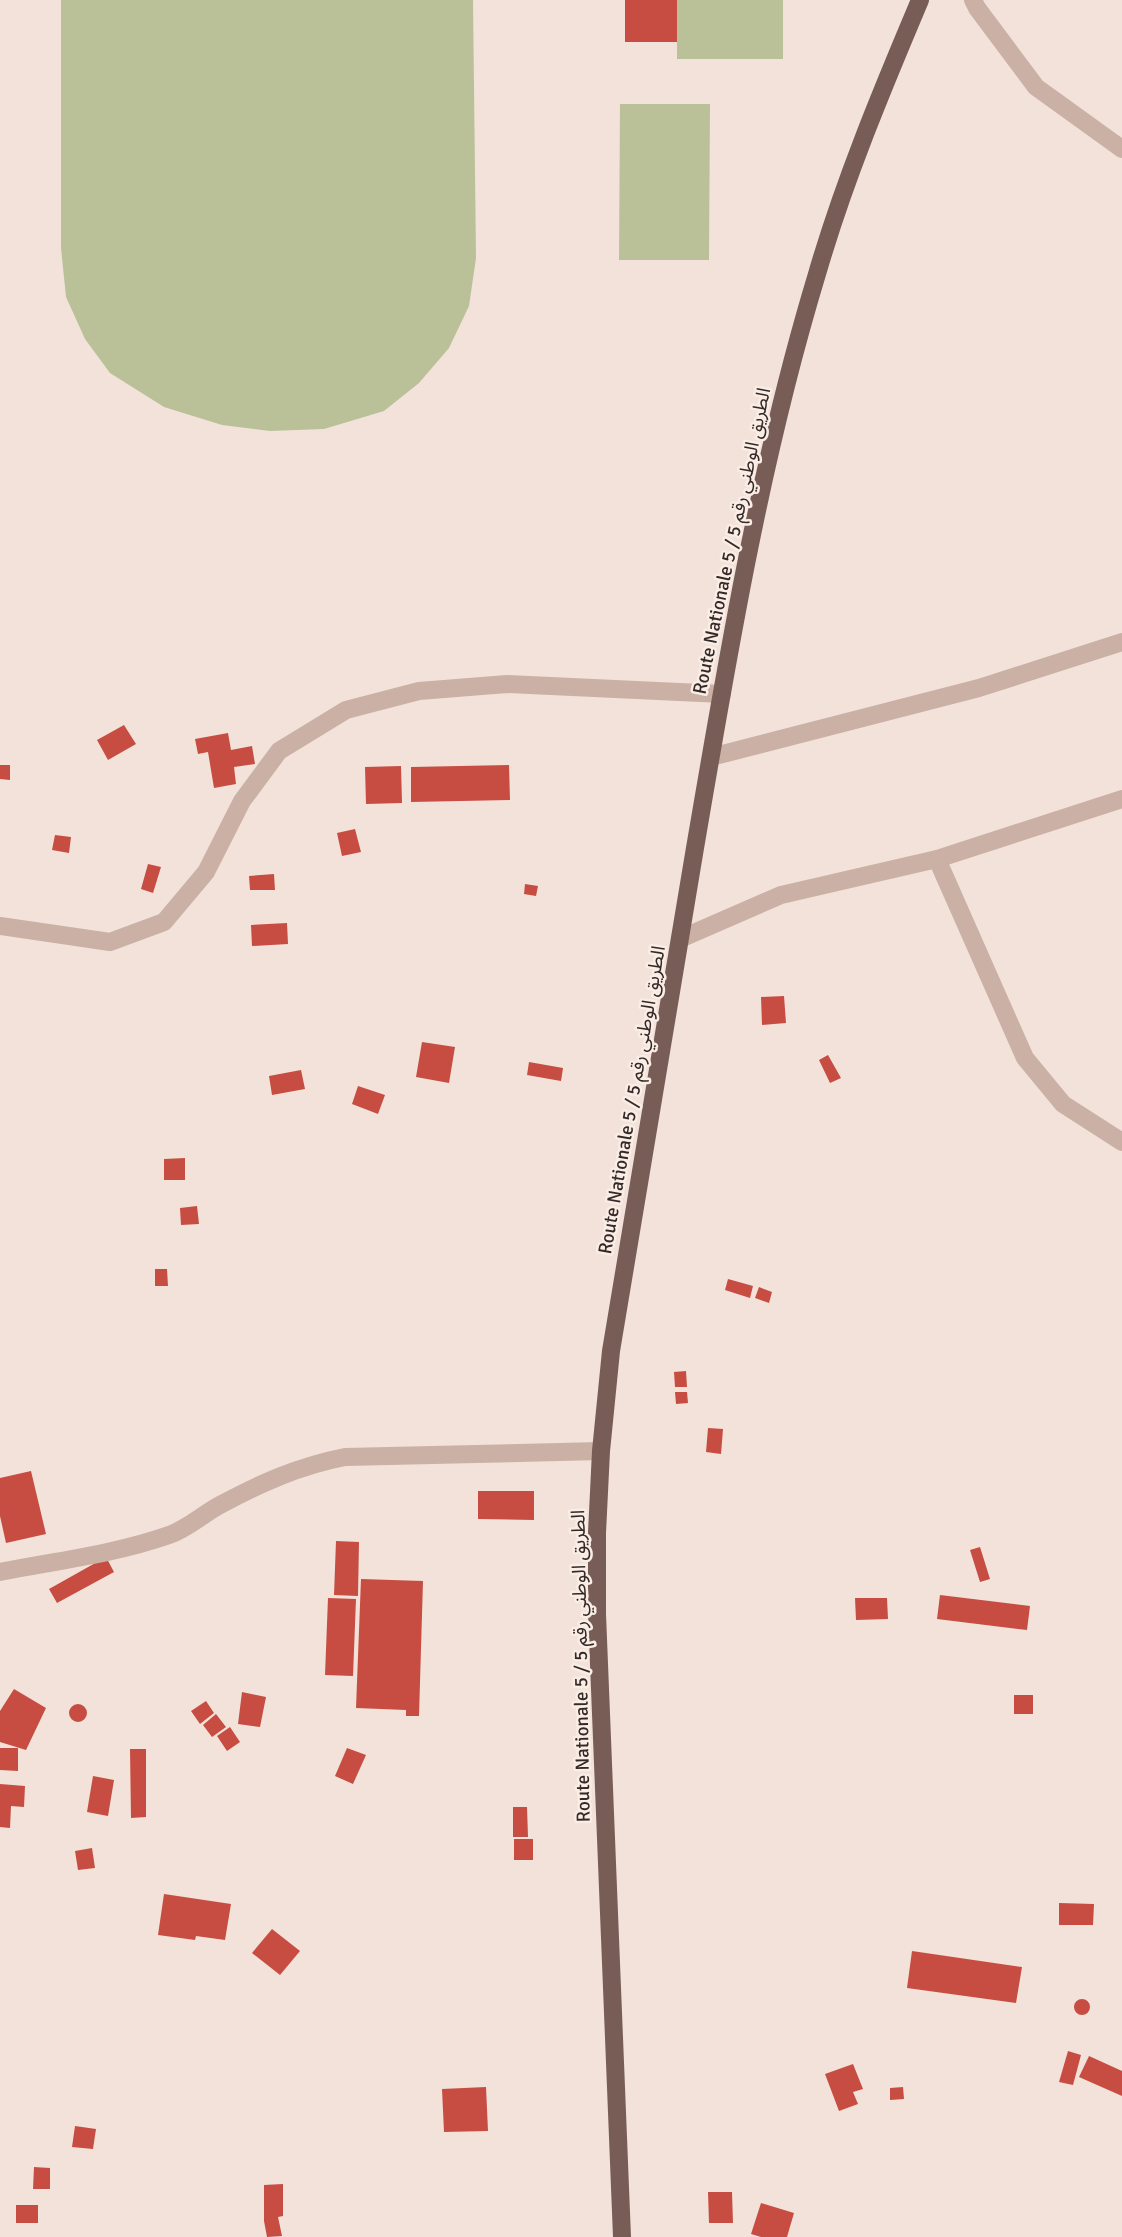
<svg xmlns="http://www.w3.org/2000/svg" width="1122" height="2237" font-family="Signika,'Noto Sans Arabic',sans-serif">
<style>
.green{fill:#bac199}
.building{fill:#c74d42}
.lines{fill:none;stroke-linecap:round;stroke-linejoin:round}
.service{stroke:#cab0a5;stroke-width:18}
.minor{stroke:#cab0a5;stroke-width:18}
.primary{stroke:#785d57;stroke-width:18}
.labels{text-anchor:middle;dominant-baseline:central;stroke-width:5;stroke-linejoin:round;paint-order:stroke}
.street-label{font-size:19px;fill:#352927;stroke:#f9ede6}
</style>
<rect width="100%" height="100%" fill="#f2e2d9"/>
<path class="green" d="M61 0H473L476 258 469 306 449 348 419 383 384 411 324 429 270 431 222 425 164 407 110 373 85 339 66 297 61 248Z
M677 0H783V59H677Z
M620 104H710L709 260H619Z"/>
<path class="building" d="M625 0H677V42H625Z
M124 725 136 744 108 760 97 740Z
M228 733 231 750 252 746 255 764 234 767 236 784 214 788 208 752 198 754 195 739Z
M0 765H10V780L0 779Z
M509 765 510 800 411 802V767Z
M401 766 402 803 366 804 365 767Z
M355 829 361 852 342 856 337 833Z
M55 835 71 837 69 853 52 850Z
M148 864 161 867 153 893 141 889Z
M274 874 275 890H250L249 876Z
M525 884 538 886 536 896 524 894Z
M287 923 288 944 252 946 251 925Z
M784 996 786 1023 762 1025 761 997Z
M422 1042 455 1047 449 1083 416 1077Z
M828 1055 841 1078 830 1083 819 1060Z
M529 1062 563 1068 561 1081 527 1075Z
M301 1070 305 1089 272 1095 269 1076Z
M358 1086 385 1095 378 1114 352 1104Z
M185 1158V1180H164V1159Z
M197 1206 199 1224 181 1225 180 1208Z
M155 1269H167L168 1286H155Z
M728 1279 753 1286 750 1298 725 1290Z
M759 1287 772 1292 769 1303 755 1298Z
M686 1371 687 1387H675L674 1372Z
M675 1392H687L688 1403 676 1404Z
M708 1428 723 1429 721 1454 706 1452Z
M31 1471 46 1534 6 1543 0 1516V1478Z
M478 1491H534V1520L478 1519Z
M336 1541 359 1542 358 1596 334 1595Z
M980 1547 990 1579 980 1582 970 1550Z
M106 1557 114 1572 57 1603 49 1589Z
M361 1579 423 1581 419 1716H406V1710L356 1708Z
M940 1595 1030 1606 1027 1630 937 1619Z
M328 1598 356 1599 353 1676 325 1675Z
M855 1598H887L888 1619 856 1620Z
M14 1689 46 1708 26 1750 0 1742V1711Z
M242 1692 266 1697 260 1727 238 1724Z
M1014 1695H1033V1714H1014Z
M206 1701 214 1713 200 1724 191 1711Z
M69 1713a9 9 0 1 1 18 0a9 9 0 1 1-18 0Z
M216 1714 226 1727 212 1737 203 1725Z
M230 1727 240 1742 227 1751 217 1736Z
M0 1748H18V1771L0 1770Z
M347 1748 366 1755 353 1784 335 1776Z
M130 1749H146V1817L131 1818Z
M93 1776 114 1780 108 1816 87 1812Z
M0 1784 25 1786 24 1807 11 1806 10 1828 0 1827Z
M513 1807H527L528 1837H513Z
M514 1839H533V1860H514Z
M92 1848 95 1868 78 1870 75 1851Z
M164 1894 231 1904 225 1940 196 1936 195 1940 158 1935Z
M1059 1903 1094 1904 1093 1925H1059Z
M272 1929 300 1951 280 1975 252 1953Z
M912 1951 1022 1967 1016 2003 907 1988Z
M1074 2007a8 8 0 1 1 16 0a8 8 0 1 1-16 0Z
M1068 2051 1081 2055 1073 2085 1059 2082Z
M1089 2056 1122 2071V2096L1079 2077Z
M853 2064 863 2089 853 2092 858 2104 839 2111 825 2074Z
M486 2087 488 2131 444 2132 442 2089Z
M903 2087 904 2099 890 2100V2088Z
M75 2126 96 2129 93 2149 72 2147Z
M34 2167 50 2168V2189H33Z
M283 2184V2216L278 2217 282 2236 267 2237 264 2221V2185Z
M708 2192H732L733 2223H709Z
M761 2203 794 2213 787 2237H761L751 2234Z
M16 2205H38V2223H16Z"/>
<g class="lines">
<path class="service" d="M973 0 977 8 1036 87 1122 149
M711 757 979 688 1122 642"/>
<path class="minor" d="M937 859 1025 1058 1063 1104 1122 1142
M0 926 110 942 164 922 206 872 242 801 279 751 346 710 419 691 507 684 722 694
M680 939 781 895 937 859 1122 799
M0 1572C56 1561 115 1554 169 1535 187 1529 203 1514 220 1505 261 1483 299 1466 345 1457L601 1451"/>
<path class="primary" d="M622 2237 597 1614V1533L601 1451 611 1351C639 1183 667 1016 695 848 728 655 760 462 817 274 844 181 882 90 920 0"/>
</g>
<g class="labels">
<g class="street-label">
<text transform="translate(732 541) rotate(-78)">Route Nationale 5 / الطريق الوطني رقم 5</text>
<text transform="translate(632 1100) rotate(-80)">Route Nationale 5 / الطريق الوطني رقم 5</text>
<text transform="translate(581 1666) rotate(-91)">Route Nationale 5 / الطريق الوطني رقم 5</text>
</g>
</g>
</svg>
